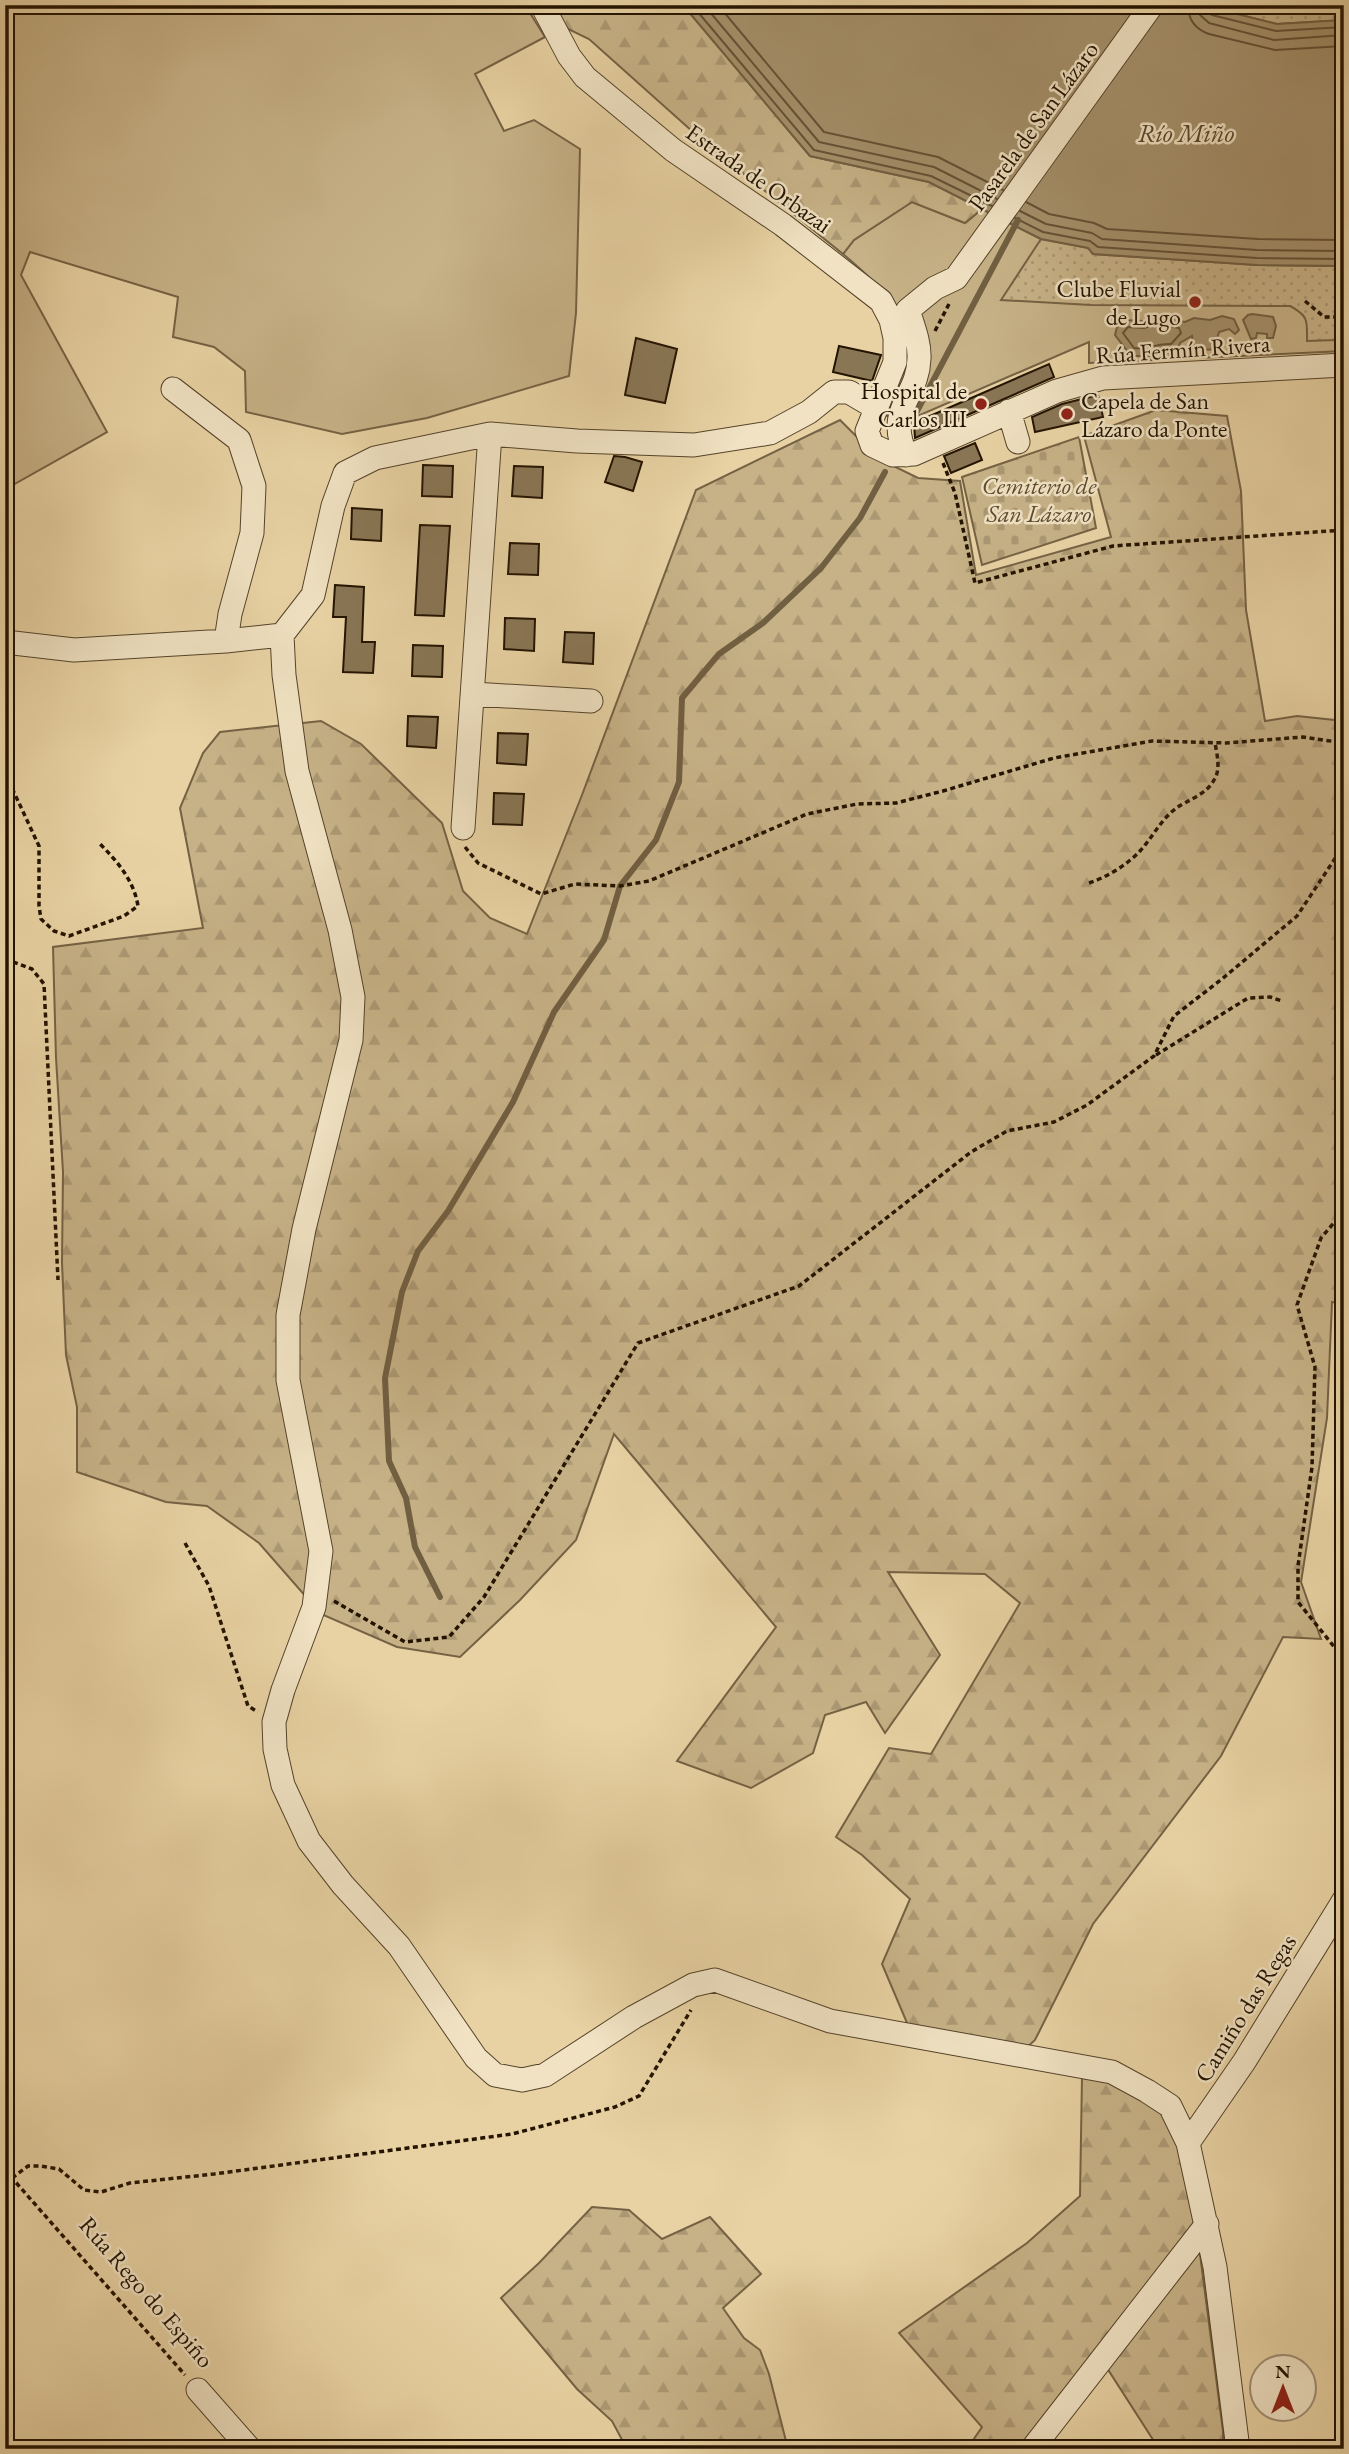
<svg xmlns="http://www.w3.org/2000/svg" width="1349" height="2454" font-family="'EB Garamond',serif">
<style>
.green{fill:#c7b287;stroke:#756244;stroke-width:2}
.forest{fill:url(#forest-firs);stroke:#756244;stroke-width:2}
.cemetery{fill:url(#cemetery-stones);stroke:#756244;stroke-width:2}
.park{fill:url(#park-dots);stroke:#756244;stroke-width:2}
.water{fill:#a5916c;stroke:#715f41;stroke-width:2}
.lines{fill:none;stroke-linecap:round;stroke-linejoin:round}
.shore{stroke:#645236;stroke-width:2}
.stream{stroke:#715f41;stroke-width:6}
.building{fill:#897655;stroke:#231301;stroke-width:2}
.minor-casing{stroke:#54432a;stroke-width:25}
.path{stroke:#231301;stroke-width:3.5;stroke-dasharray:5 3.5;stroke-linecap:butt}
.minor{stroke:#f0e2c3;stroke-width:23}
.poi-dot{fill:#8f2418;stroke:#f0e2c3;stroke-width:2.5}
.labels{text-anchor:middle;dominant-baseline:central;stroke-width:5;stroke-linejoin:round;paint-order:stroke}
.street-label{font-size:24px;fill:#231301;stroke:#f0e2c3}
.poi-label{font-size:24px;fill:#231301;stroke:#f0e2c3;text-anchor:end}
.park-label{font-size:24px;font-style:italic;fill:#5c4b30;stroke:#f0e2c3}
.water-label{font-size:26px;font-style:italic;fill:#57452c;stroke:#f0e2c3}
</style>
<defs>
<pattern id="forest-firs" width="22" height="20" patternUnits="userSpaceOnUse" patternTransform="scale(1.75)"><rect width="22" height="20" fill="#c7b287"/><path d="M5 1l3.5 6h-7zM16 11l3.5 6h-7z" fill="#ab9873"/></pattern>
<pattern id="cemetery-stones" width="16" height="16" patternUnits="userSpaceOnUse" patternTransform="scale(1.75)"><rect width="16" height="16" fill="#c7b287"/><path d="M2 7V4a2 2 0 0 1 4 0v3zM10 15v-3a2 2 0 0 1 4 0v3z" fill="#ab9873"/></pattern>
<pattern id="park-dots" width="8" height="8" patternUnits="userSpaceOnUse" patternTransform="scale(1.75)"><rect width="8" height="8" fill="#c7b287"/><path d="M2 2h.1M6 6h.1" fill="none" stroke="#ab9873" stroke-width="1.8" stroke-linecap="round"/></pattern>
</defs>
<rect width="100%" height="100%" fill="#e8d2a3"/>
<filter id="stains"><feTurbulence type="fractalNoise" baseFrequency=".00286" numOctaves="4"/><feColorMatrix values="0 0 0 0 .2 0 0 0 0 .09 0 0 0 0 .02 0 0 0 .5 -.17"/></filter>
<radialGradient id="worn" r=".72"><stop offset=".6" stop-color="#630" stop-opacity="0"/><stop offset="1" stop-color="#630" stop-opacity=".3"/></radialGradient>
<path class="green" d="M5 5H525L545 37 475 74 504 131 534 120 580 149 576 313 569 376 427 418 342 434 246 412 245 371 214 347 173 337 178 297 30 252 21 275 107 432 11 486 5 479Z
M912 202 965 223 982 209 1041 239 1093 254 1344 266V351L1089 363V342L904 422 887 416C893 403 901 390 905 376 922 323 879 284 843 254L854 240Z"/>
<path class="forest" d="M556 5H683L810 156 929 182 982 209 965 223 912 202 854 240 843 254 702 140 589 39 564 27Z
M1156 410 1227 416 1241 491 1246 610 1265 721 1297 716 1344 721V1304L1332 1302 1327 1418 1301 1582 1321 1639 1283 1637 1221 1756 1093 1924 1035 2040 1011 2062 910 2030 882 1964 910 1899 862 1855 836 1837 889 1748 931 1754 1020 1603 985 1574 888 1572 940 1655 885 1733 866 1702 825 1715 813 1753 751 1788 677 1761 776 1627 614 1434 576 1540 520 1600 460 1657 397 1647 321 1614 259 1543 207 1506 166 1502 77 1472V1407L66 1355 62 1263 63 1172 56 1058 53 947 203 928 180 808 203 753 220 732 321 721 361 744 442 823 463 891 490 918 527 934 582 795 696 490 840 420 879 459 918 478 960 481 976 575 1111 537 1084 436Z
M1082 2077 1109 2078 1165 2106 1191 2185 1223 2431V2449H1159L1105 2365 1029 2449H967L982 2427 899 2333 1027 2243 1080 2196Z
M592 2207 629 2210 662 2239 710 2217 761 2274 723 2308 744 2338 760 2350 769 2374 788 2449H627L612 2421 577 2389 501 2298 539 2263Z"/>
<path class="cemetery" d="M1079 437 1096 528 982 565 962 477Z"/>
<path class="park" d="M1201 5H1344V20L1277 24Z
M1041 239 1089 248 1093 254 1257 265 1344 266V326L1336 340 1307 341C1307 321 1309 316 1290 306L1091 305 1001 300Z"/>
<path class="water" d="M683 5H1201L1277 24 1344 20V266L1257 265 1093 254 1088 248 1041 239 929 182 810 156Z
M1252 314 1273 317 1276 326 1273 338H1267V334L1257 333 1256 338 1251 339 1243 320 1248 315Z
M1222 316 1234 319 1239 330 1235 334 1229 329 1219 332 1217 339 1221 349 1199 350 1193 344 1192 336 1180 343 1177 353 1170 356 1167 351 1154 352 1152 356H1131L1115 335 1117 327 1125 320 1144 321 1158 317 1185 322 1194 318 1210 320Z"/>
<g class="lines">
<path class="shore" d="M692 5 814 150 931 176 992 206
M704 5 819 142 934 167 997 199
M718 5 824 132 938 157 1003 190
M1188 5C1188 20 1195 29 1209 34L1275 50 1344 46
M1198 5 1200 15 1209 23 1274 40 1344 35
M1207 5 1208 11 1212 15 1276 31 1344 27
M1026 202 1049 214 1094 223 1107 229 1258 239 1344 240
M1020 211 1046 224 1092 233 1102 239 1257 250 1344 251
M1015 218 1043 232 1090 241 1098 247 1257 258 1344 259
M1157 324 1179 328 1181 333 1171 344C1158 343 1147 350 1134 348L1123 333 1128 327 1144 328Z"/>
<path class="stream" d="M916 413 1018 220
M440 1597 415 1547 406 1498 389 1461 385 1378 402 1292 418 1251 448 1211 513 1102 554 1012 604 940 620 886 656 840 679 782 682 698 719 654 763 623 821 568 860 518 885 472"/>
</g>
<path class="building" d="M636 338 677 349 665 403 625 395Z
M839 346 881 355 872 381 833 372Z
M1049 364 1054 377 915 438 914 423Z
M1098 395 1103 417 1035 432 1032 417 1062 404Z
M975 443 982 460 951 473 944 456Z
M614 456 625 457 642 462 633 491 605 482Z
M423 465 453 466 452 497 422 496Z
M514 466 543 467 542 498 512 496Z
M352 508 382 510 381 541 351 539Z
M420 525 450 526 444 616 415 615Z
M510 543 539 544 538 575 508 574Z
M335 585 364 587 362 642H375L373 673 343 672 346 617H333Z
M505 618 535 619 534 651 504 649Z
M565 632 594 633 593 664 563 662Z
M413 645 443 646 442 677 412 676Z
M408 716 438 717 436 748 407 746Z
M498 733 528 734 526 765 497 763Z
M494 793 524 794 522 825 493 824Z"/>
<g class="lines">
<defs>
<path id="minor" d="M542 5 569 56 585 77 673 150 783 225 881 301 891 320 895 338V362L867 431 872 445 893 455 914 454 1057 391 1103 378 1344 365
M173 389 239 440 254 486 252 533 230 614 226 641
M876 408 849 392H834L809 412 770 433 694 445 577 441 490 434 375 458 345 473 333 506 313 595 282 635 284 675 297 771 340 930 353 997 351 1040 304 1229 288 1315V1380L321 1551 314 1607 283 1690 274 1722 275 1749 283 1785 309 1841 343 1885 399 1946 476 2058 495 2075 522 2080 545 2075 634 2017 693 1985 715 1980 830 2021 1112 2072 1147 2091 1170 2106 1188 2143 1215 2267 1238 2449
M1009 411 1018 442
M906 455C885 409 918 397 919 359 920 343 913 326 908 310L935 288 956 278 1152 5
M5 642 74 650 226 641 282 635
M473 694 591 701
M463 828 490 434
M1188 2143 1244 2062 1344 1900
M198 2390 250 2449
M1032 2449 1207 2224"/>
</defs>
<use href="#minor" class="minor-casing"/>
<path class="path" d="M1305 301 1324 317H1344
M935 331 949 304
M943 463 955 493 975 583 1113 546 1344 530
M5 773 39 846V906L41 919 54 931 69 936 124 916 138 906C134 881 118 862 100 844
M465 847 478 863 541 894 575 884 620 886 649 881 807 814 857 804 896 803 943 791 1054 758 1152 741 1226 743 1303 737 1344 743
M1089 883C1107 877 1127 865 1140 851 1152 838 1160 821 1175 809 1187 800 1206 795 1214 780 1221 770 1217 754 1215 743
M5 959 32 969 44 984 58 1280
M1156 1055 1248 998 1270 997 1282 1001
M1344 1211 1321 1238 1297 1305 1315 1367 1312 1467 1298 1566V1602L1344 1659
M185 1543 209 1586 248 1706 258 1712
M334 1601 405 1642 449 1637 484 1597 638 1343 799 1286 971 1152 1007 1131 1054 1122 1087 1105 1154 1056 1174 1016 1222 979 1297 916 1344 845
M5 2170 185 2375
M12 2178 28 2166H40L59 2169 84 2190 101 2192 130 2183 214 2174 512 2134 615 2107 639 2096 691 2010"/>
<use href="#minor" class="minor"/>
</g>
<g class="poi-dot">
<circle cx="1195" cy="302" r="7"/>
<circle cx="981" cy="404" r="7"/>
<circle cx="1067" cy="414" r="7"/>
</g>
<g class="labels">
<g class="street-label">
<text transform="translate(1033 126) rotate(-54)">Pasarela de San Lázaro</text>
<text transform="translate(759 178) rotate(35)">Estrada de Orbazai</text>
<text transform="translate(1183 349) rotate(-4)">Rúa Fermín Rivera</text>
<text transform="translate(1245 2008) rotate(-58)">Camiño das Regas</text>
<text transform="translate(147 2292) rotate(49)">Rúa Rego do Espiño</text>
</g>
<g class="poi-label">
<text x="1181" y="288">Clube Fluvial<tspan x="1181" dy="28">de Lugo</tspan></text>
<text x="967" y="390">Hospital de<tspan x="967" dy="28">Carlos III</tspan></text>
<text x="1081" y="400" text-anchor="start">Capela de San<tspan x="1081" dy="28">Lázaro da Ponte</tspan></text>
</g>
<g class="park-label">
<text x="1039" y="485">Cemiterio de<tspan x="1039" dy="28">San Lázaro</tspan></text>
</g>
<g class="water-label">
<text x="1186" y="133">Río Miño</text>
</g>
</g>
<rect width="1349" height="2454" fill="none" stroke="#e8d2a3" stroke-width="28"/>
<rect x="7" y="7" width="1335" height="2440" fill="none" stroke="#231301" stroke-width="3.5"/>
<rect x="14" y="14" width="1321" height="2426" fill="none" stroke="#231301" stroke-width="2"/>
<g transform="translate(1283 2388)"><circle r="33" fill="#f0e2c3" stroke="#9e8f75" stroke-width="2"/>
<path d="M0-5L12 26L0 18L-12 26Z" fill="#8f2418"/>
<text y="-10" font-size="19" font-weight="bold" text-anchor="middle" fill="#231301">N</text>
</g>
<rect width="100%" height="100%" filter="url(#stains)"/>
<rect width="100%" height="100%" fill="url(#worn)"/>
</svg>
